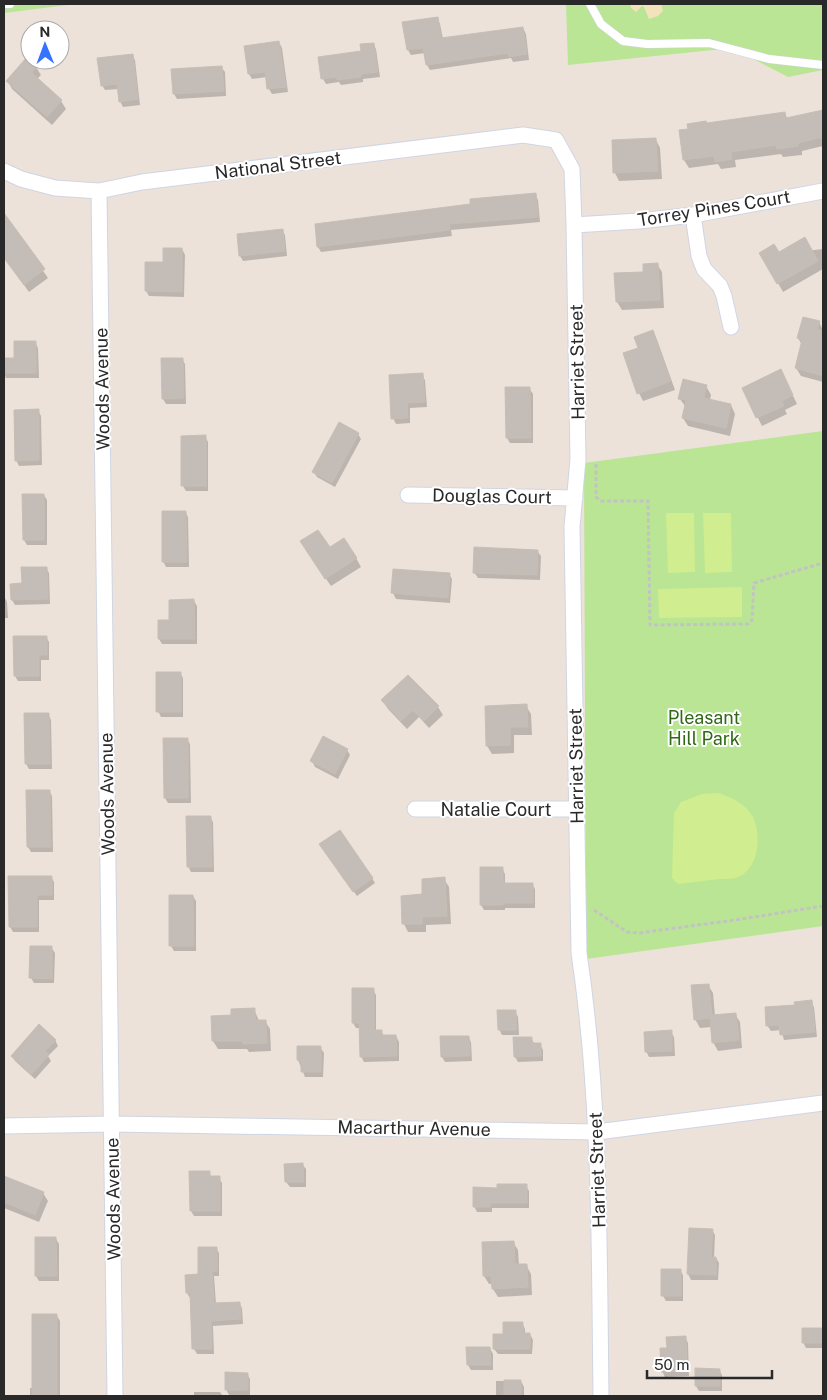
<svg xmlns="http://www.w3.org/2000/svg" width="827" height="1400" font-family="'Public Sans',sans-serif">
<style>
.green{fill:#b9e594}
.sand{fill:#f3e3bb}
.pitch{fill:#d0ed8f}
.shadow{fill:#0003}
.building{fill:#c4bcb7;stroke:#c7beb4}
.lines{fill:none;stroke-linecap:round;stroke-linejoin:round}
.service-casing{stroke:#cfd5e3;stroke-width:9}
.minor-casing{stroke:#cfd5e3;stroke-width:17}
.path{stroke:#c3c3c3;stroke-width:3;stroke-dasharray:4 2.5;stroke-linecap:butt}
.service{stroke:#fff;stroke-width:8}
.minor{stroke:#fff;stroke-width:15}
.labels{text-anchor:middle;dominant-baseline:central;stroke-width:4;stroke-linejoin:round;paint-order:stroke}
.street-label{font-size:18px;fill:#292929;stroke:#fff}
.park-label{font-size:18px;fill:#316817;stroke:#fff}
</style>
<rect width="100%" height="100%" fill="#ece2da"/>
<path class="green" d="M4 4H76L4 13Z
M566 4H823V70L788 77 732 48 568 65Z
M823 431V926L586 959 584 463Z"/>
<path class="sand" d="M630 4H661L663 11 658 16 649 19 644 7 642 6 636 12 631 8Z"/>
<path class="pitch" d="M666 513H694L695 572 668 573Z
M703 513H731L732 572 705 573Z
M742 587V617L659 618 658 589Z
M719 793C732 798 746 804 753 817 762 836 759 870 736 878 731 879 725 879 720 879 706 881 692 882 678 884L672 878 674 813 681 802 702 794Z"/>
<path class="shadow" d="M437 18 440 24 443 39 523 28 526 34 529 60 513 62 511 58 430 70 427 65 425 53 411 55 408 50Z
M279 42 282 48 288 92 272 94 269 89 267 77 252 79 249 74Z
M373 44 376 49 380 77 363 79V82L341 85 339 82 326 84 323 79Z
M132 55 135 60 140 105 123 107 120 101 119 89 105 90 102 85Z
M27 59 36 67 41 75 37 79 61 101 66 109 52 125 12 89 8 81Z
M221 67 225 72 226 96 177 99 174 94 172 70Z
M823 111V146L802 151V155L783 157 781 154 735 160 736 167 721 169 718 164 689 168 684 160 707 124 784 113 788 119Z
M656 140 660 148 662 179 619 181 615 173 613 141Z
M535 194 538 200 540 222 451 230 452 236 321 252 318 247 471 205Z
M11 225 48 278 29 292 4 257V230Z
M282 230 285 235 287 256 243 261 240 256Z
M182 249 185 255 184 297 149 296 146 291 164 263Z
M823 249V269L783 292 761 253 779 254Z
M657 264 662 272 664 308 622 310 617 302 645 273Z
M819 322 823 330V382L801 376 796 368 802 345 798 338Z
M653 332 657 340 675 390 643 401 639 393V349Z
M35 342 38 348 39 378H6L4 374V359H15Z
M182 359 185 364 186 404H166L163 399Z
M422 375 425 380 427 407 410 408V423L396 424 393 418Z
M785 379 797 404 785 410 787 414 762 426 743 388Z
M706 386 711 395 710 400 731 405 735 414 730 436 688 426 683 418 686 407 679 398Z
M529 388 533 394V443H510L507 438Z
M38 410 41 416 42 465 19 466 16 460Z
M358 434 361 439 335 487 317 477 314 472Z
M205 436 208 442V491H186L183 486 182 437Z
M24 495H44L47 500V545H27L24 540Z
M185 512 188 517 189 567H166L163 561Z
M329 549 356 558 361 567 331 586 306 550Z
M537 551 541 556 540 580 478 578 474 572Z
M46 568 49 573 50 604 15 605 12 600 23 585Z
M394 570 449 574 452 579 450 603 396 599 393 593Z
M4 596 7 602 8 618H4Z
M194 601 197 606V644H162L159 639V622L171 621Z
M46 637 49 642V660H41V681H18L15 676Z
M180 673 183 678V717H161L158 711Z
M383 701 438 707 443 715 429 728 419 717 407 729 388 709Z
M526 706 531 714 532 735H514V753L492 754 487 746Z
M48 714 51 720 52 769H29L26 764Z
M187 739 190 744 191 803H168L165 798Z
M347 750 350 755 338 779 315 767 312 761Z
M49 791 52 796 53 852H31L28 847Z
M210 817 213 822 214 872H191L188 866Z
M324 850 372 878 375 883 357 896Z
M502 868 505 874V884H532L535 889V908H505V910H484L481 905V869Z
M51 877 54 882V900H39V932H13L10 927V878Z
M444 879 449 887 451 924 426 925V932H408L404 924 402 897 424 896Z
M193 896 196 901V951H174L171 946Z
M51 947 55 953 54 983H34L31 978Z
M708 985 713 993 715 1016 735 1014 740 1022 742 1048 718 1051 713 1042 712 1027 700 1028 695 1019Z
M353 990H373L376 995V1031H381L384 1036H396L399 1042V1061L364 1062 361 1056V1028H356L353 1023Z
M811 1002 814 1007 817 1037 784 1040 781 1030 771 1031 767 1025 796 1006Z
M254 1009 259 1021H265L270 1029 271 1051 249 1052 247 1049H218L213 1041 233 1016Z
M515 1011 518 1017 519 1035H502L499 1029Z
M671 1032 674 1037 675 1056 649 1057 646 1051Z
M468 1037 471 1042 472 1061 445 1062 442 1057Z
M531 1038 534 1043 540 1044 543 1050V1061L518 1062 515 1057 514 1039Z
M55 1040 58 1046 48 1056 51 1061 35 1079 15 1061 12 1056Z
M320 1047 324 1053 323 1077H305L298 1060Z
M302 1164 306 1169V1187H290L286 1182Z
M209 1173 212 1178H219L222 1183V1216H194L191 1211Z
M4 1177 43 1193 48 1201 39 1222 4 1208Z
M526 1186 529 1191V1208H492V1212H477L474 1206 498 1189Z
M691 1229 712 1230 715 1235 714 1258H716L719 1263 718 1280H691L688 1274Z
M56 1239 59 1244V1281H39L36 1276Z
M513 1242 518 1250 519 1266 526 1265 531 1274 532 1295 498 1297 493 1289V1284H489L484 1276Z
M216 1248 219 1253V1276H214L216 1304 239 1303 242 1308 243 1324 213 1326 214 1354H197L194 1349 192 1298H190L187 1293Z
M663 1270H680L683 1275V1301H666L663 1296Z
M57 1316 60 1321V1396H30V1388H33Z
M522 1323 525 1329V1334H530L533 1340 532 1354H498L494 1349 504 1335Z
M803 1329H823V1348H806L803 1342Z
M685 1337 688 1343 689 1376 665 1377 662 1371 668 1349Z
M490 1348 493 1354V1370H471L468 1365Z
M719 1370 722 1375V1391H699L696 1386Z
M247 1374 250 1379V1395H229L226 1389Z
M496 1381H521L524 1387V1396H496Z
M194 1392H220L223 1396H194Z"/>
<path class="building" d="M438 17 441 38 523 27 527 54 509 57 508 53 426 65 423 48 407 50 402 22Z
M279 41 286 87 267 89 265 72 248 74 244 46Z
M374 43 378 72 361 74V77L337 80V77L321 79 318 57 361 51 360 44Z
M133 54 138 99 119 102 117 84 101 86 97 58Z
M27 57 37 66 32 73 62 100 47 117 6 81Z
M222 66 224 91 173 94 171 69Z
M823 110V137L798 143V146L777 149 776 145 731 152 732 159 715 162 714 156 683 160 679 130 688 129 687 124 706 121 707 123 785 112 786 118Z
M656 138 658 171 613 173 612 140Z
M536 193 538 217 449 224 450 230 317 247 315 224 470 204V199Z
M4 213 45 269 24 285 4 258Z
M283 229 285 251 239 256 237 234Z
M805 237 818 261 777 284 759 253 774 244 779 252Z
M163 248H182V292L145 291V262H163Z
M658 263 660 300 616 302 614 273 643 272V264Z
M803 317 820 321 817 329 823 331V376L795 368 802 340 797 338Z
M653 330 671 381 637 394 623 353 638 348 634 337Z
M14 341H36V373H4V358H14Z
M161 358H183L184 398 162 399Z
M781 369 793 395 782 401 784 406 756 418 742 388Z
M423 373 425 402 407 403 408 418 391 419 389 375Z
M683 379 707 385 704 398 731 404 726 428 682 418 686 400 678 399Z
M505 387H530L531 438H506Z
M39 409V460L15 461 14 410Z
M339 422 359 433 332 483 312 472Z
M206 435V486H181V436Z
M22 494H44V540H23Z
M162 511H186L187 562H162Z
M318 530 330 547 344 538 357 558 325 579 300 541Z
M474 547 538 550 537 575 473 573Z
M21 567H47L48 599 11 600 10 584 22 583Z
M393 569 450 573 448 598 391 593Z
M194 599 195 639H158V620H169V600Z
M13 636H47V655H39V676H14Z
M156 672H181V712H156Z
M408 675 439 706 424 721 413 710 401 721 381 700Z
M527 704 528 727H510V745L486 746 485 706Z
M24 713H49L50 764H25Z
M323 736 348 749 335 774 310 761Z
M163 738H188V798H164Z
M26 790H50L51 847H27Z
M186 816H211L212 867H187Z
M340 830 373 878 353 892 319 844Z
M480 867H503V883H533V903H503V905H480Z
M8 876H52V895H37V927H9Z
M445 877 447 916 422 917V924H402L401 896 422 894V879Z
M169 895H193L194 946H169Z
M30 946H52V979L29 978Z
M709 984 712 1015 736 1013 739 1040 712 1043 710 1018 694 1020 691 985Z
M352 988H374V1030H382V1035H396L397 1056 360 1057 359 1023H352Z
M812 1000 815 1032 780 1035 779 1025 766 1026 765 1007 795 1005 794 1002Z
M255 1008V1020H266L267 1043 243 1044 242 1041H212L211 1016 231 1015V1009Z
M497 1010H516V1030H498Z
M39 1024 56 1040 45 1051 49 1055 31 1075 11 1056Z
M672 1030V1051L645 1052 644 1032Z
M440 1036H469L470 1056 441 1057Z
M513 1037H532V1043H541V1056L514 1057Z
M297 1046H321V1072H301V1061L297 1060Z
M303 1163 304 1182H285L284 1164Z
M189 1171H210V1176H220V1211H190Z
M4 1176 44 1192 35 1215 4 1202Z
M497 1184H527V1203H490V1207H473V1187L497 1188Z
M689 1228 713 1229 711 1257H716V1275L687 1274Z
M35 1237H56L57 1276H35Z
M514 1241 515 1264H527L528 1287 492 1289 491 1276H483L482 1242Z
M198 1247H217V1271H212L214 1303 240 1302 241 1319 211 1321 212 1349H192L190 1293H186L185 1275 198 1274Z
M661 1269H681V1296H661Z
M32 1314H57V1396H32Z
M503 1322H523V1333H530V1349H493V1334H503Z
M802 1328H823V1343H802Z
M686 1336 687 1371 661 1372 660 1348H667L666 1337Z
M466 1347H490L491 1365H467Z
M695 1368 720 1369V1386H695Z
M225 1372 248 1373V1390H225Z
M504 1380H521V1396H504Z"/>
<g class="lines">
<defs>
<path id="service" d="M4 4H10
M590 4 601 24 623 41 647 44 709 43 769 59 823 65"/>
<path id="minor" d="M4 171 21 179 55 188 99 191 142 182 523 135 556 140 572 169 574 225 578 459 572 527 579 953C601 1100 599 1248 601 1396
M99 191 115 1396
M693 215 699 256 704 269 720 286 724 296 731 327
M574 225 639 221 693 215 823 191
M408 495 575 498
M415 809H577
M4 1126 112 1124 597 1132 823 1103"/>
</defs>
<use href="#service" class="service-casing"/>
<use href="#minor" class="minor-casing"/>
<path class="path" d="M596 464V497L601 501H648L650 625 748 624 752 620 754 583 823 563
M594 910 627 932 639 933 735 920 823 906"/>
<use href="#service" class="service"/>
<use href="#minor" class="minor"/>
</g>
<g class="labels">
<g class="street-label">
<text transform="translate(278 165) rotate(-7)">National Street</text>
<text transform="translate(714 208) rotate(-9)">Torrey Pines Court</text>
<text transform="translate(577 362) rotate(-91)">Harriet Street</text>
<text transform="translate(102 389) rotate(-91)">Woods Avenue</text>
<text transform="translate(492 496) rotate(1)">Douglas Court</text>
<text transform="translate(576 766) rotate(-91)">Harriet Street</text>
<text transform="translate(107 794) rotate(-91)">Woods Avenue</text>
<text x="496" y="809">Natalie Court</text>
<text transform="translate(414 1128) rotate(1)">Macarthur Avenue</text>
<text transform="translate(597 1170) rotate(-92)">Harriet Street</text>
<text transform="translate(113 1199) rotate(-91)">Woods Avenue</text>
</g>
<g class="park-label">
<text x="704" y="717">Pleasant<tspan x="704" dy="21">Hill Park</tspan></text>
</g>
</g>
<rect width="827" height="1400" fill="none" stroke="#292929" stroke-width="10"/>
<g transform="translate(45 45) rotate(359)"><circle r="24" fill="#ffffff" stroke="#a9a9a9"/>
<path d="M0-4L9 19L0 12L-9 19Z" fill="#3472ff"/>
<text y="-8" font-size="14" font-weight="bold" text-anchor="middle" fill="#292929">N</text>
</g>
<path d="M647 1370v8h125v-8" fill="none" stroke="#292929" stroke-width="2.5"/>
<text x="654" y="1370" font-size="15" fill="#292929" stroke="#ffffff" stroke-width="4" paint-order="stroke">50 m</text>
</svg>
